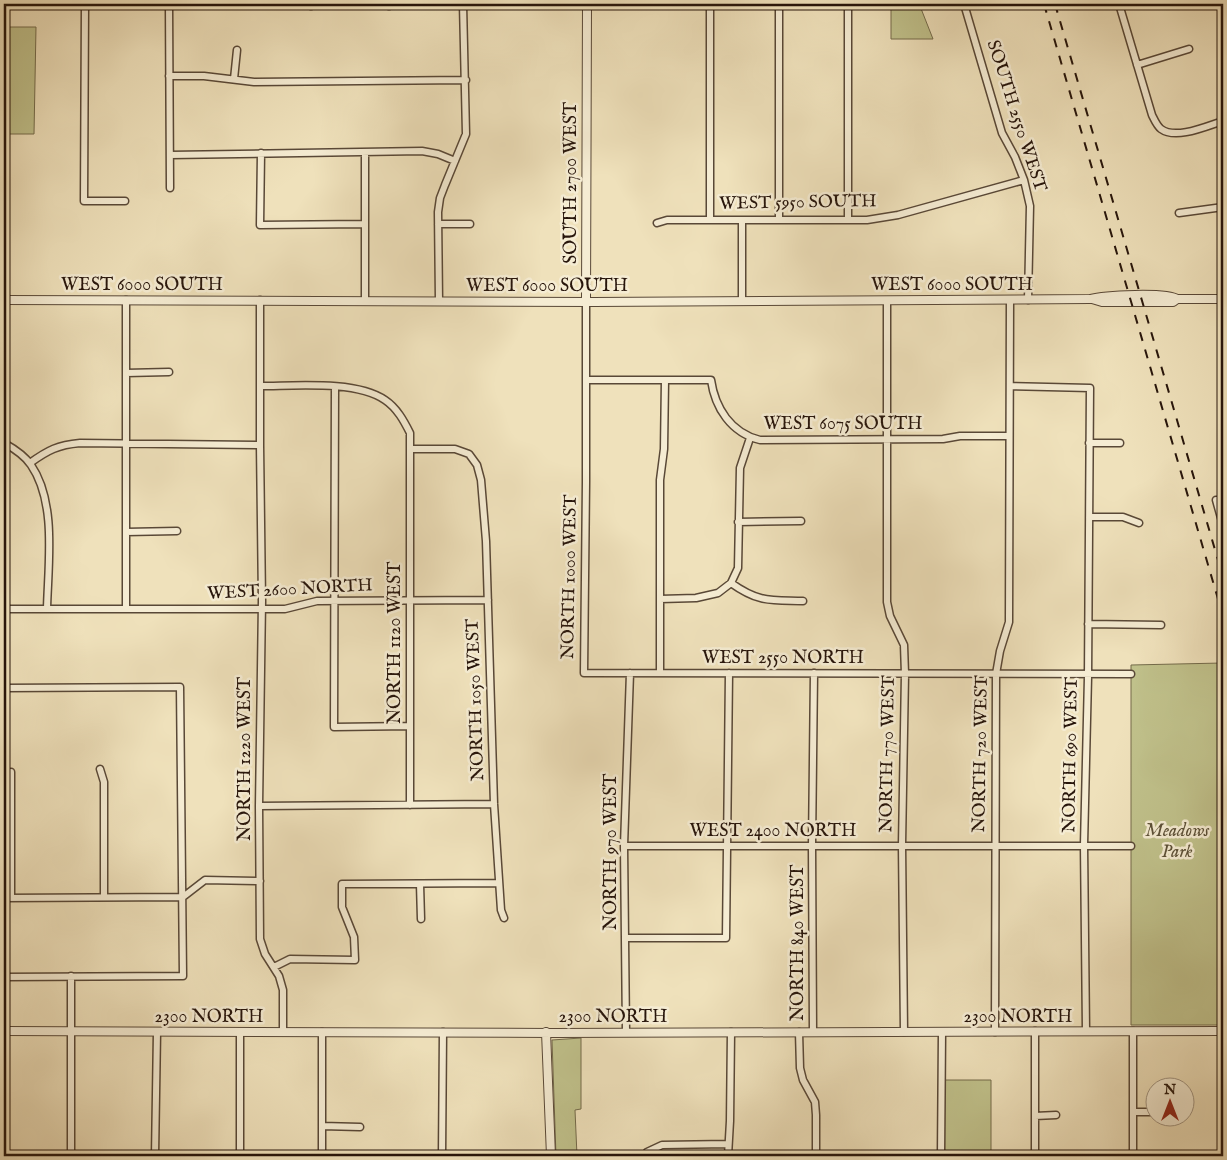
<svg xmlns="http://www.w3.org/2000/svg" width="1227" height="1160" font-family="'IM FELL English',serif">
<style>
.green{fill:#c0c18b;stroke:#746b4b}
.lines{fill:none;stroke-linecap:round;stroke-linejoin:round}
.minor-casing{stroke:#594837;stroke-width:9}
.tertiary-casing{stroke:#594837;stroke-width:10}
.minor{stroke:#f5ecd3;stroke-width:6}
.tertiary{stroke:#f5ecd3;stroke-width:8}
.rail{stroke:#27150b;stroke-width:2;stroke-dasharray:9 9;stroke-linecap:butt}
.labels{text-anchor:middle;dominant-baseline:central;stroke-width:5;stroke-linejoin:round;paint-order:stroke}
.street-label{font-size:18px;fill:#27150b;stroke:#f5ecd3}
.park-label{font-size:18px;font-style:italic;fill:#5d5138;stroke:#f5ecd3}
</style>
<rect width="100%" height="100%" fill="#efe1bb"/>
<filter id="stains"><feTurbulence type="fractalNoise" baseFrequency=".004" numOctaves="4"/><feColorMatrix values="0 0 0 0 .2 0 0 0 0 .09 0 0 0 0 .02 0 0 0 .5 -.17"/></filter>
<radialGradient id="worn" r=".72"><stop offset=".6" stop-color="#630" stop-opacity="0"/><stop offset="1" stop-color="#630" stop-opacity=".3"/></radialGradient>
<path class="green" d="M891 4 920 6 933 39H891Z
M4 27H36L34 134H4Z
M1222 663 1223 668V1025H1131V665Z
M581 1038V1109L575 1110 577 1156H556L552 1040Z
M1219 1061H1223V1156H1219Z
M943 1080H991V1156H944Z"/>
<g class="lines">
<defs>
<path id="minor" d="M85 4 84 201H125
M169 4 170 188
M311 4V6
M710 4V220
M779 4V220
M848 4V220
M964 4 1002 133 1015 157 1024 180 1030 206 1028 300
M1119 4 1152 115C1154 119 1157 126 1161 129 1176 140 1207 126 1223 121
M389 6V4
M1137 65 1189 49
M169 76H204L254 82 466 80
M234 79 237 50
M261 153 260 225 365 224
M170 155 422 151 438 154 455 161
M1179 213 1223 207
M742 220V301
M657 223 667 220H867L898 215 1024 180
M438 224H470
M126 300V609
M260 300V445L262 601 259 806 260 939 265 954 279 976 283 990V1032
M365 300V152
M439 301 438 212 440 198 445 185 466 134 463 4
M887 301V602L890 616 904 645 905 674 902 845 904 1032
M586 302V482L584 673 1131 674
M126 373 169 372
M586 380H711C715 408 731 433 760 440L943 439 960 436H1009
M260 386C294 386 356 380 385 400 397 408 404 421 410 433V805
M1010 386 1090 388 1088 677 1084 845 1086 1031
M335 387 334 727 410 726
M4 443C13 448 25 456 31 465 57 503 48 564 47 609
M1089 443H1120
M410 449H455L469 454 477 465 481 480 486 541 494 804 501 910 504 918
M30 463C48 450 58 445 80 443L260 445
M1223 500H1216L1223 525
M1089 517H1123L1139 523
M738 522 801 521
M126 532 177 531
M731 583 738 568 740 468 750 438
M660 599 696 598 718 593 731 583C759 603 771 600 803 601
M4 609H285L317 601 488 600
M1088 624 1161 625
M660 673V480L664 449 665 380
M4 688 180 687 183 976 4 977
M100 769 104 782V897
M259 806 494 804
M624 846H1131
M420 884 421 919
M4 898 183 897 205 880 260 881
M11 898V772
M625 938H726L729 673
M274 967 290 959 355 960 354 937 342 907V884L499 883
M1035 1031V1156
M240 1032V1156
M626 1032 624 846 630 673
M799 1032 800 1068 803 1080 815 1102 816 1115V1156
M813 1032 812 846 814 673
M995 1032 996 674 1000 651 1009 622 1010 300
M1133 1112H1154
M1035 1116 1056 1115
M322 1126 360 1127
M71 1156V976
M155 1156 157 1032
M322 1156V1032
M442 1156 443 1032
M645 1156 647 1152 662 1145 728 1144
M728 1156 730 1121 731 1032
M941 1156 942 1032
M1133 1156V1031"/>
<path id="tertiary" d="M1092 299 1102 302H1173L1177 299H1223
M4 300 593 302 1090 299C1104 295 1167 292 1177 299
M586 302 587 4
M4 1031 554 1033 1223 1031
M546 1032 551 1156"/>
</defs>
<use href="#minor" class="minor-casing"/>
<use href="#tertiary" class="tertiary-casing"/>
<use href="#minor" class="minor"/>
<use href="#tertiary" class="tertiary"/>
<path class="rail" d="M1044 4 1223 616
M1055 4 1223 577"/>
</g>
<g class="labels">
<g class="street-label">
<text transform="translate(1016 116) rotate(72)">SOUTH 2550 WEST</text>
<text transform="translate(571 183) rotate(-90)">SOUTH 2700 WEST</text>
<text transform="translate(798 203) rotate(-1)">WEST 5950 SOUTH</text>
<text x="142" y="285">WEST 6000 SOUTH</text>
<text x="952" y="285">WEST 6000 SOUTH</text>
<text x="547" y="286">WEST 6000 SOUTH</text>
<text x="843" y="424">WEST 6075 SOUTH</text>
<text transform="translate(570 577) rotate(-89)">NORTH 1000 WEST</text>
<text transform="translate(290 590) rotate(-3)">WEST 2600 NORTH</text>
<text transform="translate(395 643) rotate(-90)">NORTH 1120 WEST</text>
<text x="783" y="658">WEST 2550 NORTH</text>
<text transform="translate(476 700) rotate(-92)">NORTH 1050 WEST</text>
<text transform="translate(888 754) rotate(-89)">NORTH 770 WEST</text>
<text transform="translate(981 754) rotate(-89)">NORTH 720 WEST</text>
<text transform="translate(1071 755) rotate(-89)">NORTH 690 WEST</text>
<text transform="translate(245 759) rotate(-90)">NORTH 1220 WEST</text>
<text x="773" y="831">WEST 2400 NORTH</text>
<text transform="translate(611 852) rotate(-90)">NORTH 970 WEST</text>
<text transform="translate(798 943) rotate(-90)">NORTH 840 WEST</text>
<text x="209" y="1017">2300 NORTH</text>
<text x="613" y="1017">2300 NORTH</text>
<text x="1018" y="1017">2300 NORTH</text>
</g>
<g class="park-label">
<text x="1177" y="831">Meadows<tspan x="1177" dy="21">Park</tspan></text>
</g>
</g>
<rect width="1227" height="1160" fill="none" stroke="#efe1bb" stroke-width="20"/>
<rect x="5" y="5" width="1217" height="1150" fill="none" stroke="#27150b" stroke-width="2.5"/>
<rect x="10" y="10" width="1207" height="1140" fill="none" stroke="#27150b"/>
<g transform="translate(1170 1102)"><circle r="24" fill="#f5ecd3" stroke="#a39683"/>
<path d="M0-4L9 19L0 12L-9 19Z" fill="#8f2418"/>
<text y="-8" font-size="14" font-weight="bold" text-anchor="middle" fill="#27150b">N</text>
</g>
<rect width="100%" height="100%" filter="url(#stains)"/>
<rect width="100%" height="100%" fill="url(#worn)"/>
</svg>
